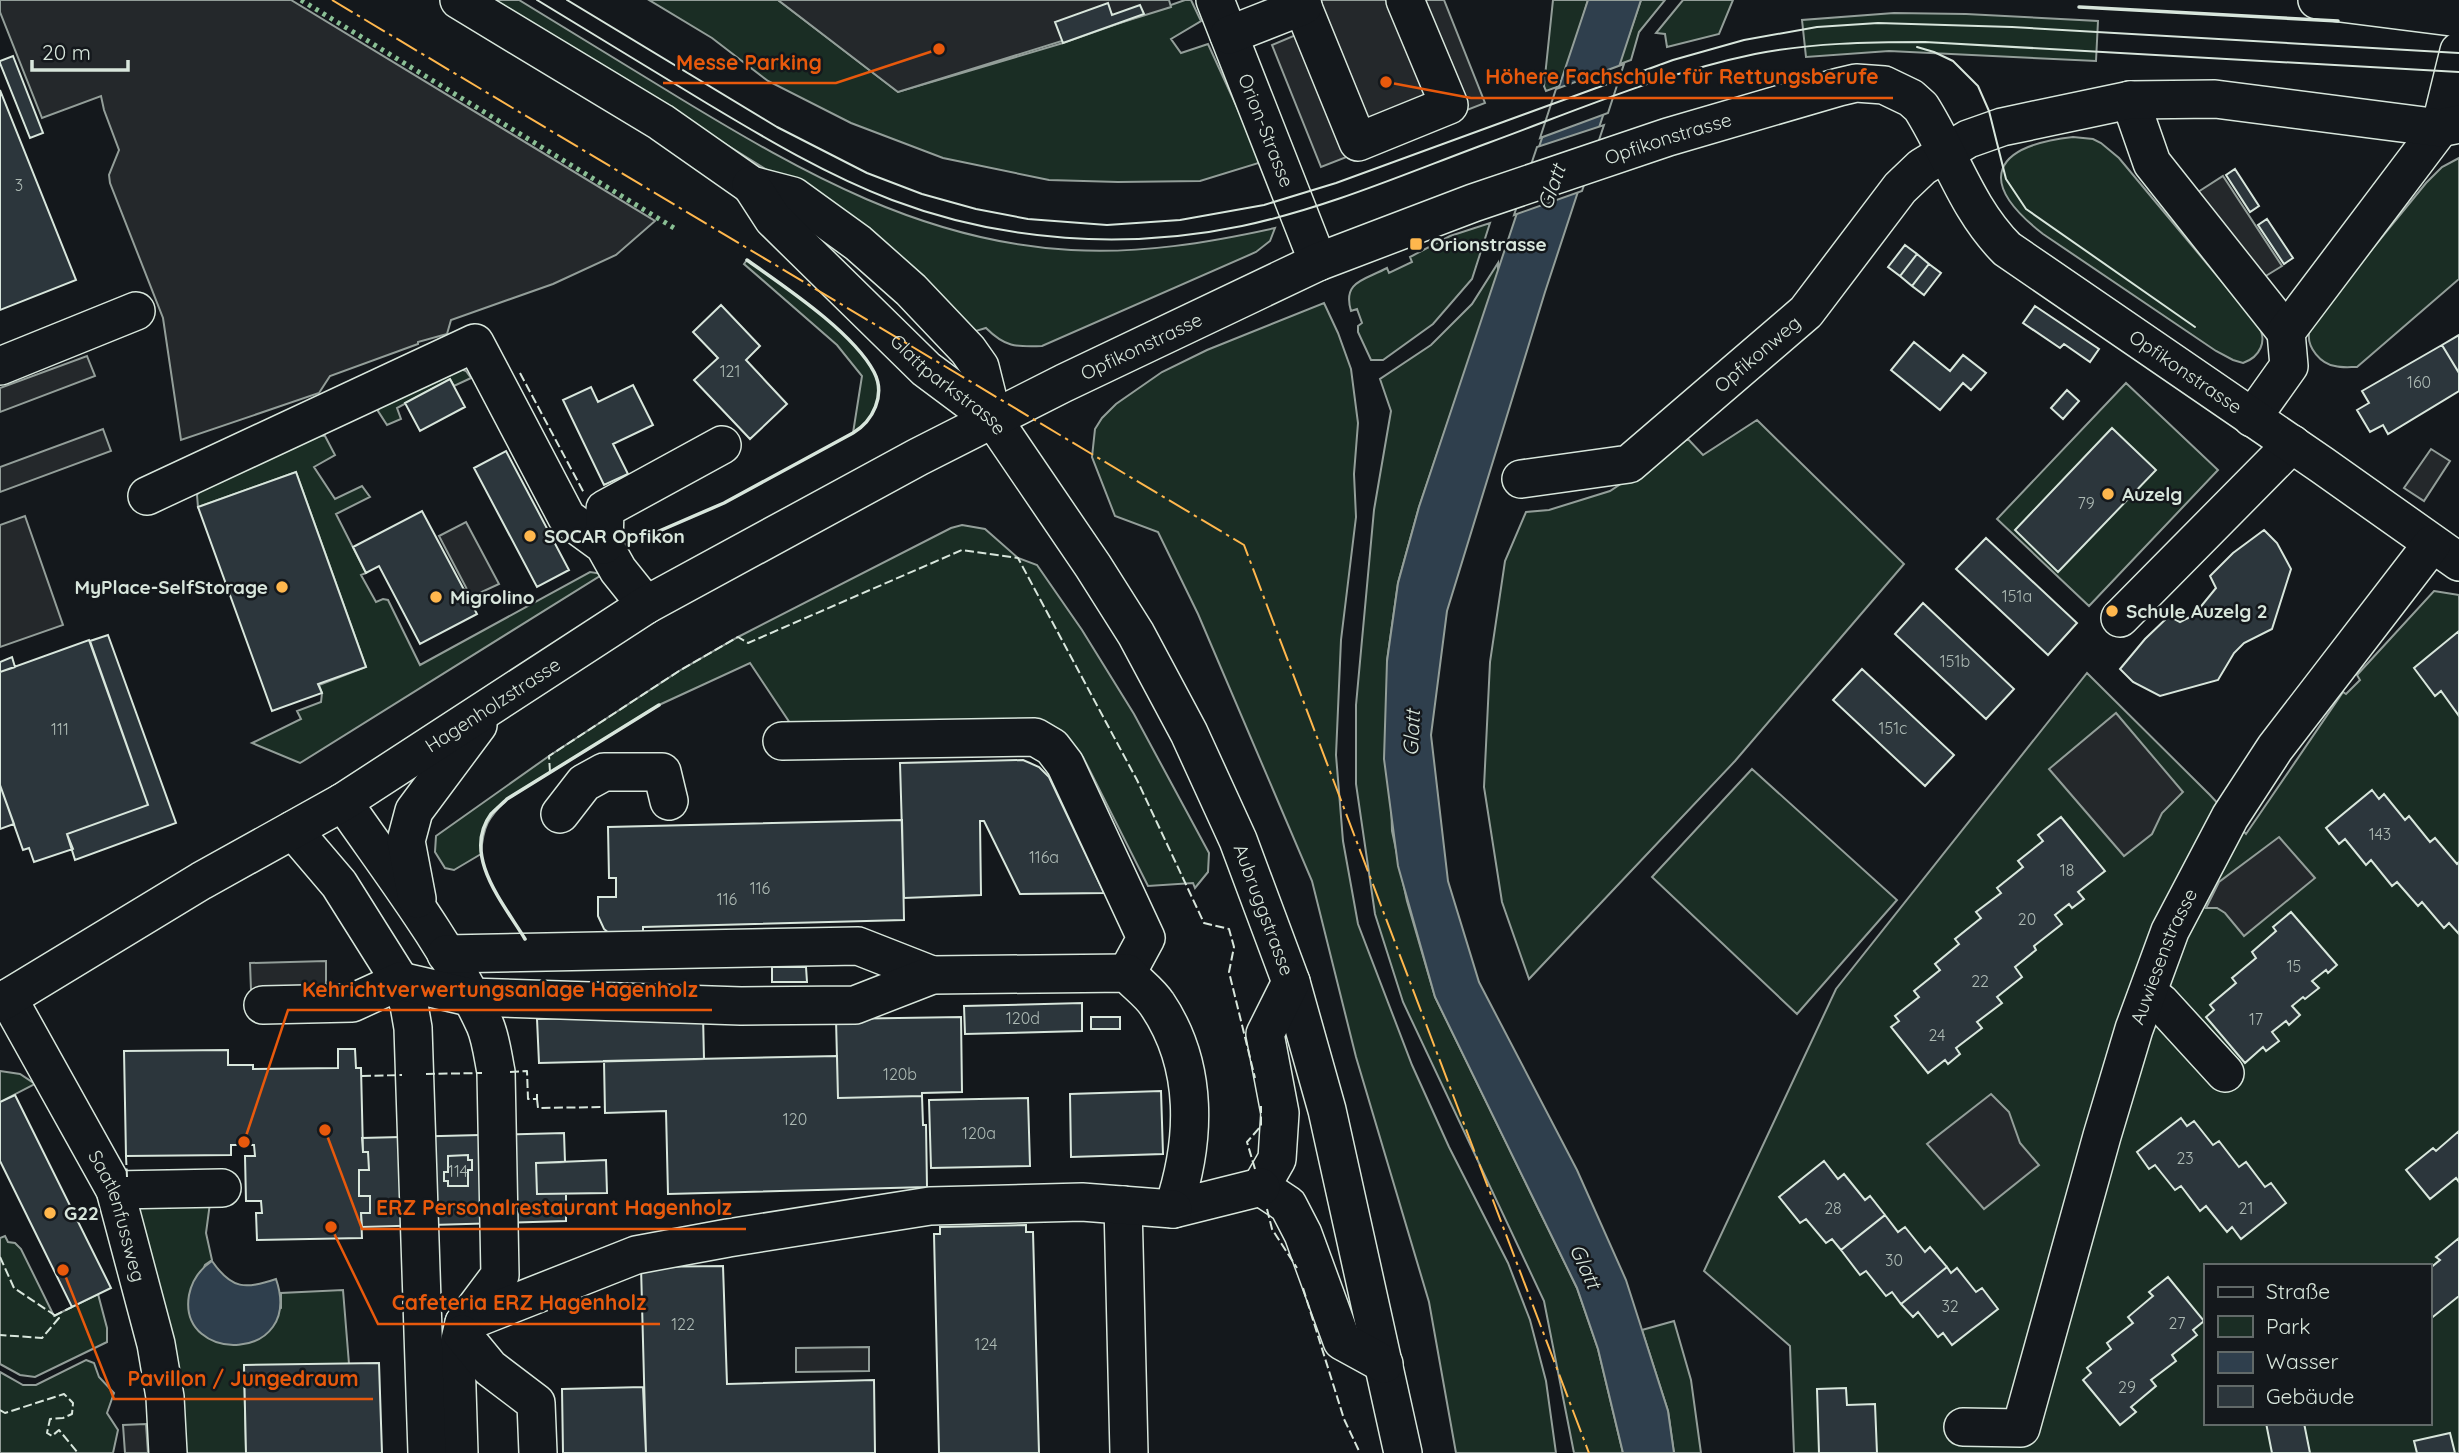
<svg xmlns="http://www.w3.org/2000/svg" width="2459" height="1453" font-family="Quicksand,sans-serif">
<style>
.green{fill:#1a2d24;stroke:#939e99;stroke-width:2;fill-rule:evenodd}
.parking{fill:#24282b;stroke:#939e99;stroke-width:2}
.water{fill:#2f3f4d;stroke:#939e99;stroke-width:2}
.pier{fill:#14181c;stroke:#939e99;stroke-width:2}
.building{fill:#2c363c;stroke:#d8e6dc;stroke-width:2}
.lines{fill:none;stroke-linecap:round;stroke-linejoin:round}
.minor-casing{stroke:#d8e6dc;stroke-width:40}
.minor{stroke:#14181c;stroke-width:37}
.tram{stroke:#d8e6dc;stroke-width:2}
.hedge{stroke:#8ac095;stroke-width:5;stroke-dasharray:3.5 5;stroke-linecap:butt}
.fence{stroke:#d8e6dc;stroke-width:2;stroke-dasharray:9 3.5;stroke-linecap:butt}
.wall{stroke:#d8e6dc;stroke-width:3.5}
.power{stroke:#ffb74d;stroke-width:2;stroke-dasharray:24 5 3.5 5;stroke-linecap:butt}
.poi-dot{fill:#ffb74d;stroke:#14181c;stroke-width:2.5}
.labels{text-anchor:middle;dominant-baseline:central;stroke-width:5;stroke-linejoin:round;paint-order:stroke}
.number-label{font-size:16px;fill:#adbab4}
.street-label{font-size:19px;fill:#d8e6dc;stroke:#14181c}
.poi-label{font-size:19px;font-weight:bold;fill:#d8e6dc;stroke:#14181c;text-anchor:start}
.water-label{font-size:21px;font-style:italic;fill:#d8e6dc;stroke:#14181c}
.leader{fill:none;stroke:#e8590c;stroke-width:2.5}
.callout-dot{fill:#e8590c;stroke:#14181c;stroke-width:2.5}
.callout-label{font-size:21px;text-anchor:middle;font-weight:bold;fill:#e8590c;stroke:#14181c;stroke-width:5;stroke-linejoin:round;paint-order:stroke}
</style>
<rect width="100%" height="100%" fill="#14181c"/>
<path class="green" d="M494 0H519C573 33 627 66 681 99 803 173 924 242 1071 250 1140 254 1207 243 1275 228L1270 241 1256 252 1042 346C1015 347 1005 347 986 328L976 331 855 225Z
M649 0H778L898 92 1063 43 1185 0H1191L1201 21 1171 39 1181 53 1208 44 1262 162 1200 181 1118 182 1049 180 943 158 851 123 768 81 712 38Z
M1553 0H1588L1569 63 1628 38 1641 0H1665L1639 32 1631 60 1546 91 1544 86Z
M1683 0H1733L1719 34 1667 47 1665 34 1656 33Z
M1894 13 1966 14 2098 21 2096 61 1889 51 1806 57 1802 20Z
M2073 137 2093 139 2101 143 2119 158 2258 325C2268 341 2260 357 2243 363L2233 360 2216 351 2043 234C1975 181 1993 146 2073 137Z
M2459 158V279L2357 367C2350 367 2342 368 2335 366 2321 364 2307 348 2309 333 2310 328 2314 323 2316 318L2426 183 2442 167Z
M1490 223 1472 279 1433 324 1383 360H1371L1358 332V326L1362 323 1357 309 1351 311C1342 281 1365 280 1387 268L1389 273 1412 262 1410 257 1450 236Z
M747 260C785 287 853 332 874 372 886 395 873 421 853 433L862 376 837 345 744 264Z
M1498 263V274L1419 507 1398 583 1387 661 1392 831 1407 901 1435 997 1577 1288 1598 1349 1623 1453H1574L1544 1301 1403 1002 1375 914 1356 784V705L1374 510 1391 411 1380 379 1431 345 1472 304Z
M1324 303 1338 333 1351 369 1358 423 1354 474 1356 517 1341 640 1336 755 1343 841 1358 924 1412 1065 1449 1147 1508 1263 1530 1320 1546 1381 1556 1453H1456L1429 1302 1356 1057 1312 881 1198 614 1158 532 1115 516 1092 457 1095 429 1102 418 1116 404 1162 372 1207 350Z
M458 368 466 371 471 378 454 386 450 379 397 408 401 419 387 425 378 411 380 404Z
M2126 383 2218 470 2089 606 1997 519Z
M1757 420 1904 564 1735 761 1529 979 1502 902 1484 787 1490 662 1505 561 1526 512 1549 510 1610 491 1688 439 1703 455Z
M311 434 325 436 335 455 314 467 335 499 362 486 370 497 336 514 366 573 361 575 376 602 383 599 388 600 420 665 590 572 603 574 300 763 252 743 301 719 297 711 321 702 322 693 319 685 366 667 296 472 198 507 197 495 204 485Z
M962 525 985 529 1018 558 1037 565 1082 630 1134 714 1209 853 1208 872 1195 888 1193 883 1148 886 1083 757 1070 742 792 726 750 663 659 705 507 799C488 818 483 826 481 854L454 870 445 868 435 852 436 836 549 756 679 671 738 637 951 528Z
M2434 591 2459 595V1453H1794L1790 1346 1704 1271 1836 989 2087 673 2210 795 2246 834 2343 692 2346 694 2360 680 2357 675ZM2205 1266H2429V1423H2205Z
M1752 769 1897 900 1797 1014 1652 877Z
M0 1071 20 1074 35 1084 0 1102Z
M148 1203H210L206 1233 212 1260 205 1265 189 1307 195 1324 281 1308V1293L343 1290 349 1364 244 1366 246 1453H183L132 1211Z
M5 1236 8 1242 15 1243 21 1249 54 1316 98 1294 107 1328V1342L35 1377 20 1375 0 1364V1238Z
M1674 1321 1691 1380 1701 1453H1674L1668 1411 1642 1330Z
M86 1360 94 1363 99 1377 114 1393 107 1413 118 1430 113 1453H0V1372L23 1385H36Z"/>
<path class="parking" d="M0 0H291L655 221 616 255 553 284 451 320 447 334 418 342V344L330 376 319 393 181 440 163 318 110 183 109 175 119 150 104 110 101 96 42 118 0 12Z
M778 0H1169L1171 7 898 92Z
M1282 0H1444L1485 103 1321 167 1272 45 1296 35Z
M2223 176 2282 266 2256 282 2198 192Z
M87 356 95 376 0 412V388Z
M103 429 111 451 0 492V467Z
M2431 449 2450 461 2424 501 2404 488Z
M25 516 63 625 0 647V525Z
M466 522 499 584 471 597 439 536Z
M2116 713 2183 792 2162 813 2152 834 2124 856 2049 769Z
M2279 837 2315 878 2244 936 2225 913 2217 908H2206L2219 882Z
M326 961V988L251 990 250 963Z
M1991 1094 2009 1112 2020 1143 2039 1165 1984 1209 1927 1144Z
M869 1347V1371L796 1372V1348Z
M146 1424 148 1453H125L123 1425Z"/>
<path class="water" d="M1588 0H1641L1545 292 1447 611 1431 735 1448 881 1479 982 1577 1170 1626 1280 1668 1411 1674 1453H1623L1598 1349 1577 1288 1435 997 1398 866 1384 759 1387 661 1398 583 1419 507Z
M212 1261C232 1290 245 1289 276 1279 305 1363 177 1365 189 1295 192 1280 200 1269 212 1261Z"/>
<path class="pier" d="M1624 64 1608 113 1540 138 1556 89Z
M1604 125 1582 191 1514 215 1537 147Z"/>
<path class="building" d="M1108 3 1112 15 1140 5 1144 14 1063 43 1055 22Z
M13 56 43 133 30 138 0 63V61Z
M0 90 76 280 0 310Z
M2235 169 2259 206 2250 212 2226 175Z
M2267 219 2293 258 2284 264 2258 225Z
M1905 245 1917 254 1900 276 1888 267Z
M1917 254 1929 264 1912 286 1900 276Z
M1929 264 1941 273 1924 295 1912 286Z
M721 305 760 346 746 360 787 404 750 439 694 380 718 358 693 332Z
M2035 306 2099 349 2090 362 2064 344 2060 348 2023 323Z
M2459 335V373L2442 345Z
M1914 342 1950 371 1963 355 1986 373 1971 390 1963 383 1940 410 1891 370Z
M2442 345 2459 373V391L2388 434 2383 425 2370 432 2357 410 2369 403 2362 391Z
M450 379 465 407 420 431 405 403Z
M633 385 653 425 613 444 628 474 604 485 563 400 591 387 598 402Z
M2067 390 2079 401 2063 419 2051 408Z
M2112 428 2156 470 2058 572 2015 530Z
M506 451 569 570 537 587 474 468Z
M296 472 366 667 318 684 322 693 272 711 198 507Z
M422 511 477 614 420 644 379 566 366 573 353 547Z
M2264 530 2277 543 2291 569 2272 629 2244 643 2234 653 2218 680 2160 696 2133 682 2120 669 2145 639 2169 616 2180 622 2194 615 2216 588 2210 576 2233 553Z
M1986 538 2077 623 2048 655 1956 569Z
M1923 603 2014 689 1986 719 1895 634Z
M2459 631V716L2441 691 2435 696 2414 668Z
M108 635 176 823 75 860 67 834 148 805 90 641Z
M89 640 148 805 67 834 73 849 34 862 29 848 23 850 0 785V672Z
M12 657 15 667 0 672V662Z
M1862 669 1954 755 1925 786 1833 700Z
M1023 760 1039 767 1049 777 1104 893 1020 894 984 821H980L981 895 904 898 900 763Z
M0 785 14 824 0 829Z
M2372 790 2379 799 2384 794 2405 820 2409 816 2430 842 2435 838 2457 864 2459 862V934L2449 923 2444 928 2422 902 2418 906 2397 882 2392 886 2371 860 2366 865 2345 839 2339 844 2326 828Z
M2061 817 2105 871 2078 892 2084 899 2072 908 2069 904 2055 915 2062 924 2034 946 2036 950 2015 967 2022 977 1997 997 2002 1003 1977 1022 1982 1028 1956 1048 1960 1054 1948 1064 1945 1060 1928 1073 1891 1027 1899 1021 1895 1016 1919 997 1914 991 1940 970 1935 964 1959 944 1955 939 1981 918 1976 912 2001 893 1997 888 2023 867 2018 861 2043 841 2038 835Z
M902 820 904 920 643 927V938L610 934 604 929 598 916V897H616V878H609L608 827Z
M2291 912 2337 965 2328 973 2326 970 2312 981 2319 988 2305 999 2303 997 2292 1006 2300 1015 2289 1025 2286 1021 2272 1032 2279 1041 2266 1051 2263 1047 2245 1063 2206 1017 2214 1010 2210 1005 2236 983 2232 978 2256 958 2252 952 2276 931 2273 927Z
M772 967H806L807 982H772Z
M1082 1003V1031L965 1034 964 1006Z
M703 1015 704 1059 539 1063 537 1019Z
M961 1017 962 1092 922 1093V1096L838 1098 836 1019Z
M1091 1017H1120V1029H1091Z
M338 1049H355L356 1068H361L363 1152H368L369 1170H359V1196H370V1213H361L362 1238 257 1240 256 1213H262L261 1201H246L245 1156H255L254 1145H231V1155L126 1156 124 1051 228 1050V1065H253V1069L338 1068Z
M837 1056 838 1098 922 1096 923 1125H926L927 1187 668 1194 666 1111 605 1113 604 1061Z
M1161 1091 1163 1154 1071 1157 1070 1094Z
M15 1095 111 1288 72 1307 0 1161V1102Z
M1028 1098 1030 1166 931 1168 929 1100Z
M2181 1118 2187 1126 2194 1121 2213 1145 2219 1141 2239 1167 2246 1162 2265 1187 2271 1183 2286 1203 2241 1239 2232 1227 2227 1232 2206 1206 2200 1211 2181 1186 2175 1190 2155 1165 2149 1169 2137 1152Z
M2459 1131V1182L2456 1178 2430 1199 2406 1170 2433 1148 2436 1151Z
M564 1133 565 1162 536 1163 537 1194H566V1221L362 1227 361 1213H370V1196H359V1170H369L368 1152H363L362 1138Z
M468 1155V1160H472V1170H468V1186H448V1181H444V1172H448V1156Z
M606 1160 607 1193 537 1194 536 1163Z
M1824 1161 1838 1179 1844 1174 1865 1200 1870 1196 1885 1215 1841 1250 1832 1239 1826 1243 1806 1219 1800 1223 1779 1197Z
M1885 1215 1898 1232 1905 1227 1925 1252 1930 1247 1947 1267 1901 1304 1892 1292 1886 1296 1866 1271 1860 1275 1841 1250Z
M1026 1225V1232H1033L1039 1453H939L934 1234H940V1227Z
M2459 1238V1296L2429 1320V1269L2440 1260 2436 1257Z
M723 1266 727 1384 874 1380 875 1453H646L641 1267Z
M1947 1267 1951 1273 1957 1268 1976 1292 1982 1288 1998 1309 1952 1345 1943 1333 1938 1337 1918 1312 1913 1317 1901 1304Z
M2168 1277 2204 1321 2193 1330 2197 1335 2172 1355 2176 1361 2151 1380 2156 1386 2131 1407 2136 1412 2120 1425 2083 1380 2091 1373 2087 1368 2111 1349 2107 1343 2133 1323 2128 1317 2153 1296 2149 1292Z
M379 1363 382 1453H246L244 1365Z
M643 1387 646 1453H563L562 1389Z
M1846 1388 1847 1405 1875 1404 1877 1453H1819L1817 1389Z
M2266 1423H2304L2310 1453H2272Z
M2450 1433 2455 1453H2417L2414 1441Z"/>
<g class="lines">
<defs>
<g id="minor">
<path d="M459 0 661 122 751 185 793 196 858 243 911 290 968 350 980 367 993 419"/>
<path id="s1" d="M1215 0 1318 262"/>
<path d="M1300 0 1358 142 1449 105 1405 0"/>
<path d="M2317 0 2459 18"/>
<path d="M1229 35 1303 6"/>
<path d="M2130 100 2152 163 2286 332"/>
<path id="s2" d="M751 185 773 219 926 369 993 419 1093 566 1136 634 1189 733 1238 840 1291 982 1327 1110 1403 1453"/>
<path d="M0 366 136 311"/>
<path d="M2252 418 2289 366 2286 332 2440 128 2459 51"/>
<path id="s3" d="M1521 479 1629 464 1806 312 1900 188 1922 167 1968 139 2002 127 2130 100 2215 99 2440 128 2459 124"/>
<path d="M147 496 475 343 567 518 604 545 618 570 646 605"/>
<path d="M604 545 605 509 722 445"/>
<path d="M2120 618 2292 444"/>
<path d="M782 741 1035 737 1052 747 1065 764 1146 938 1127 973"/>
<path d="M343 802C393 874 448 945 485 1025 491 1039 493 1057 496 1072L500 1275 464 1323 456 1356 459 1453"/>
<path d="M560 814 584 783 604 772H662L669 801"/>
<path d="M293 830 339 884 400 981 409 1005 413 1028 427 1453"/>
<path d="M417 899 406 841 414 811 478 725"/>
<path d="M446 954 858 946 932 975"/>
<path d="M1291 982 1265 1034 1280 1113 1277 1159 1261 1187 1288 1205 1303 1234 1342 1341 1384 1364"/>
<path id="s4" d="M8 998 115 1190 156 1344 165 1397 168 1453"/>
<path d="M2146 998 2160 1002 2225 1073"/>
<path id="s5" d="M0 1003 201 881 343 802 646 605 918 457 1064 383 1318 262 1473 203 1668 137 1839 87 1856 83 1884 85 1911 98 1921 107C1951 154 1966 208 2007 249L2322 465 2459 562"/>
<path d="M263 1005 352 1003 400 981 469 997 741 1006 855 1005 932 975 1127 973C1136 983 1150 993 1157 1004 1199 1066 1196 1141 1173 1209L1261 1187"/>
<path d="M115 1190 222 1188"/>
<path d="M1123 1205 1129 1453"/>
<path d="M464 1323 636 1255 728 1238 930 1206 1082 1202 1173 1209"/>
<path d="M462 1334 490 1368 536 1403 538 1453"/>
<path id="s6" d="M1963 1427 2021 1428 2102 1136 2134 1029 2170 931 2230 817 2275 748 2432 544"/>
</g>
</defs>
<use href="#minor" class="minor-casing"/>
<use href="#minor" class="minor"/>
<path class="tram" d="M537 0C594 35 651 69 708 104 768 140 827 175 892 200 1003 242 1126 250 1242 226 1327 208 1407 173 1488 143 1575 111 1663 73 1755 54 1811 43 1868 42 1925 42L2459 72
M567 0 777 127 867 173 922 194 976 209 1028 219 1107 225 1180 220 1264 205 1336 183 1673 60 1744 40 1817 27 1878 23 2012 27 2459 53
M1917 47 1934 52 1953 61 1978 86 1989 111 2006 179 2026 209 2195 327"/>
<path class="hedge" d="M301 0 674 228"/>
<path class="fence" d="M520 373 584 493
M550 772 549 756 679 671 738 637 748 643 962 550 1018 558 1137 780 1204 923 1229 929 1234 947 1229 972 1255 1078
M510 1072 527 1071 528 1099H537V1091
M426 1074 482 1073
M362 1076 402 1075
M537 1099 538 1108 604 1107
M126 1156 127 1177
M1255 1169 1247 1142 1261 1126V1106
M1267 1209 1272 1229 1297 1268
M0 1257 14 1288 59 1318 42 1338 0 1335
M1303 1288 1344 1419 1360 1453
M54 1316 72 1307
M0 1410 5 1413 64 1394 73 1403 72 1414 63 1418 50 1419 47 1433 52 1436 59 1430 78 1453"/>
<path class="wall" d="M2079 7 2338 21
M650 535 724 503 853 433C873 421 886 395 874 372 853 332 785 287 747 260
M525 939C504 904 461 855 491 814 496 809 502 804 507 799L659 705"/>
<path class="power" d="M332 0 1244 545 1589 1453"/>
</g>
<g class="poi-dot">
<rect x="1409" y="237" width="14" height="14" rx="3.5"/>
<circle cx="2108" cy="494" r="7"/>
<circle cx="530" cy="536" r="7"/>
<circle cx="282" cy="587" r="7"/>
<circle cx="436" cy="597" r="7"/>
<circle cx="2112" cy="611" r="7"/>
<circle cx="50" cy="1213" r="7"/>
</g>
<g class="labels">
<g class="number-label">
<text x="19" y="185">3</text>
<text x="730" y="371">121</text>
<text x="2419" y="382">160</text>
<text x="2086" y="503">79</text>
<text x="2017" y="596">151a</text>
<text x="1955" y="661">151b</text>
<text x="1893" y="728">151c</text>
<text x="60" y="729">111</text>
<text x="2380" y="834">143</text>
<text x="1044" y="857">116a</text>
<text x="2067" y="870">18</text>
<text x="760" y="888">116</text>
<text x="727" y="899">116</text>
<text x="2027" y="919">20</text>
<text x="2294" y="966">15</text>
<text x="1980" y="981">22</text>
<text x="1023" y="1018">120d</text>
<text x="2256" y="1019">17</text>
<text x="1937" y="1035">24</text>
<text x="900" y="1074">120b</text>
<text x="795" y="1119">120</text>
<text x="979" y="1133">120a</text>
<text x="2185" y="1158">23</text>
<text x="458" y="1171">114</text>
<text x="1833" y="1208">28</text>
<text x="2246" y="1208">21</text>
<text x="1894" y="1260">30</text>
<text x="1950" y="1306">32</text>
<text x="2177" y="1323">27</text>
<text x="683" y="1324">122</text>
<text x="986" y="1344">124</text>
<text x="2127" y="1387">29</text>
</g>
<g class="street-label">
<text stroke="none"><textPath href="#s1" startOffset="140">Orion-Strasse</textPath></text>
<text stroke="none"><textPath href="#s5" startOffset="1885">Opfikonstrasse</textPath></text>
<text stroke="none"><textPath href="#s5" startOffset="1318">Opfikonstrasse</textPath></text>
<text stroke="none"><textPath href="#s3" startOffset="278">Opfikonweg</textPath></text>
<text stroke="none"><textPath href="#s2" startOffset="282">Glattparkstrasse</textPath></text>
<text stroke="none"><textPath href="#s5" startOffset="2536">Opfikonstrasse</textPath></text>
<text stroke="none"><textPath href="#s5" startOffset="576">Hagenholzstrasse</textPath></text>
<text stroke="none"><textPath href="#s2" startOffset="901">Aubruggstrasse</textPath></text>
<text stroke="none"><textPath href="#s6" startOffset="551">Auwiesenstrasse</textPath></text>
<text stroke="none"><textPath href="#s4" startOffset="245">Saatlenfussweg</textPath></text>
</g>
<g class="poi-label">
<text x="1430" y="244">Orionstrasse</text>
<text x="2122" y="494">Auzelg</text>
<text x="544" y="536">SOCAR Opfikon</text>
<text x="268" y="587" text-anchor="end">MyPlace-SelfStorage</text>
<text x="450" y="597">Migrolino</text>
<text x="2126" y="611">Schule Auzelg 2</text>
<text x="64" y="1213">G22</text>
</g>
<g class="water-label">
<text transform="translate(1551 187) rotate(-71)">Glatt</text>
<text transform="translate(1411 733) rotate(-87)">Glatt</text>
<text transform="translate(1586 1266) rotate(65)">Glatt</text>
</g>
</g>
<path class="leader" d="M939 49L836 83H663M1386 82L1471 98H1893M244 1142L288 1010H712M325 1130L362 1229H746M331 1227L378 1324H660M63 1270L114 1399H373"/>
<g class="callout-dot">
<circle cx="939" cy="49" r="7"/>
<circle cx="1386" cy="82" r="7"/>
<circle cx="244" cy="1142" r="7"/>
<circle cx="325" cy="1130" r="7"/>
<circle cx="331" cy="1227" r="7"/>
<circle cx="63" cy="1270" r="7"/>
</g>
<g class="callout-label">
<text x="749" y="70">Messe Parking</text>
<text x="1682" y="84">Höhere Fachschule für Rettungsberufe</text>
<text x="500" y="997">Kehrichtverwertungsanlage Hagenholz</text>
<text x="554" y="1215">ERZ Personalrestaurant Hagenholz</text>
<text x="519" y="1310">Cafeteria ERZ Hagenholz</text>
<text x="243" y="1386">Pavillon / Jungedraum</text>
</g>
<rect x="2204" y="1264" width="228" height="161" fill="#14181c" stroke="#626a69" stroke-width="2"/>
<rect x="2218" y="1287" width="35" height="10" fill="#14181c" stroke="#626a69" stroke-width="2"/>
<text x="2266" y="1299" font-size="21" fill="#d8e6dc">Straße</text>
<rect x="2218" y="1316" width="35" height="21" fill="#1a2d24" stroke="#626a69" stroke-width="2"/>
<text x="2266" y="1334" font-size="21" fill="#d8e6dc">Park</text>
<rect x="2218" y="1352" width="35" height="21" fill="#2f3f4d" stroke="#626a69" stroke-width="2"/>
<text x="2266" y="1369" font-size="21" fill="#d8e6dc">Wasser</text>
<rect x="2218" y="1386" width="35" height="21" fill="#2c363c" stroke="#626a69" stroke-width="2"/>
<text x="2266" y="1404" font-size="21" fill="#d8e6dc">Gebäude</text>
<path d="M32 60v10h96v-10" fill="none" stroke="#d8e6dc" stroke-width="3.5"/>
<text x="42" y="60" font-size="21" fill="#d8e6dc" stroke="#14181c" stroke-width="5" paint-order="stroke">20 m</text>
</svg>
